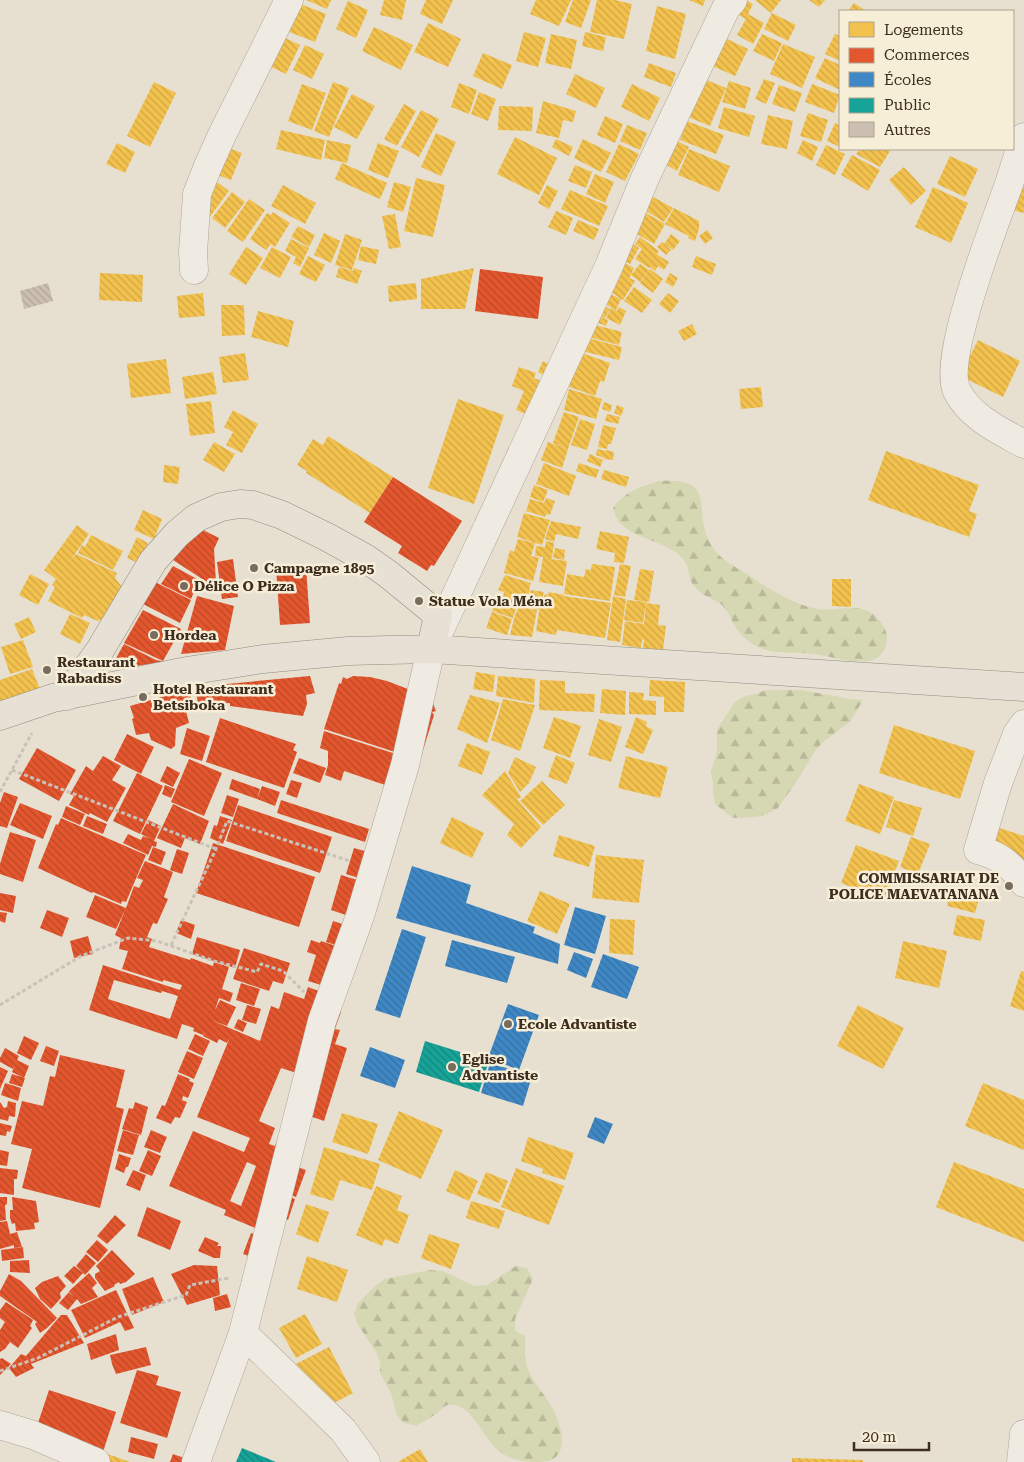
<svg xmlns="http://www.w3.org/2000/svg" width="1024" height="1462" font-family="'Roboto Serif',serif">
<style>
.forest{fill:url(#forest-firs)}
.homes{fill:url(#homes-back-hatch)}
.shops{fill:url(#shops-back-hatch);fill-rule:evenodd}
.schools{fill:url(#schools-back-hatch)}
.public{fill:url(#public-back-hatch)}
.building{fill:url(#building-back-hatch)}
.lines{fill:none;stroke-linecap:round;stroke-linejoin:round}
.minor-casing{stroke:#ada599;stroke-width:29}
.major-casing{stroke:#928b80;stroke-width:29}
.path{stroke:#c8c2b9;stroke-width:3;stroke-dasharray:4 2.5;stroke-linecap:butt}
.minor{stroke:#efebe3;stroke-width:28}
.major{stroke:#e6e1d4;stroke-width:28}
.poi-dot{fill:#786c5e;stroke:#f7eed8;stroke-width:2}
.labels{text-anchor:middle;dominant-baseline:central;stroke-width:5;stroke-linejoin:round;paint-order:stroke}
.poi-label{font-size:14px;font-weight:bold;fill:#3d2e20;stroke:#f7eed8;text-anchor:start}
</style>
<defs>
<pattern id="forest-firs" width="22" height="20" patternUnits="userSpaceOnUse" patternTransform="scale(1.25)"><rect width="22" height="20" fill="#d6d7b3"/><path d="M5 1l3.5 6h-7zM16 11l3.5 6h-7z" fill="#b9b99a"/></pattern>
<pattern id="homes-back-hatch" width="6" height="6" patternUnits="userSpaceOnUse" patternTransform="scale(1.25)"><rect width="6" height="6" fill="#f2c14e"/><path d="M-1 5l2 2M0 0l6 6M5-1l2 2" fill="none" stroke="#d0a644"/></pattern>
<pattern id="shops-back-hatch" width="6" height="6" patternUnits="userSpaceOnUse" patternTransform="scale(1.25)"><rect width="6" height="6" fill="#e4572e"/><path d="M-1 5l2 2M0 0l6 6M5-1l2 2" fill="none" stroke="#ba4827"/></pattern>
<pattern id="schools-back-hatch" width="6" height="6" patternUnits="userSpaceOnUse" patternTransform="scale(1.25)"><rect width="6" height="6" fill="#3f88c5"/><path d="M-1 5l2 2M0 0l6 6M5-1l2 2" fill="none" stroke="#3670a0"/></pattern>
<pattern id="public-back-hatch" width="6" height="6" patternUnits="userSpaceOnUse" patternTransform="scale(1.25)"><rect width="6" height="6" fill="#17a398"/><path d="M-1 5l2 2M0 0l6 6M5-1l2 2" fill="none" stroke="#16857c"/></pattern>
<pattern id="building-back-hatch" width="6" height="6" patternUnits="userSpaceOnUse" patternTransform="scale(1.25)"><rect width="6" height="6" fill="#cbbfb2"/><path d="M-1 5l2 2M0 0l6 6M5-1l2 2" fill="none" stroke="#afa499"/></pattern>
</defs>
<rect width="100%" height="100%" fill="#e7e0d1"/>
<path class="forest" d="M660 481C719 477 692 511 710 543 720 561 737 567 753 578 772 591 795 605 818 609 836 612 856 602 873 614 880 619 888 631 887 639 884 676 837 657 814 654 795 652 776 655 758 647 746 641 738 633 732 621 730 616 726 609 722 605 713 598 701 596 694 586 685 573 693 566 677 553 656 537 619 538 613 508 624 492 643 485 660 481Z
M766 690H802L850 699 863 700 851 721 823 742 815 751 797 781 778 808 767 814 757 817 733 818 715 804 713 794V784L711 772 717 751V729L735 702 745 696 756 694Z
M516 1266 527 1268 533 1279 515 1319V1331L525 1336C526 1344 524 1354 526 1362 530 1382 549 1397 556 1416 564 1434 568 1462 540 1462 525 1462 514 1461 500 1452 484 1441 470 1397 445 1406 442 1408 439 1412 436 1414 430 1418 423 1422 416 1426L404 1423 397 1415 391 1393 380 1373V1362L376 1352 358 1325 354 1314 358 1303 375 1286 385 1279 430 1270 443 1271 474 1286 487 1285Z"/>
<path class="homes" d="M290 0 326 14 315 42 279 28Z
M306 0H331L327 9Z
M384 0H406L402 20 380 15Z
M426 0H453L442 24 420 14Z
M536 0H571L559 26 530 14Z
M573 0H591L581 28 565 22Z
M597 0H615L632 4 624 39 590 32Z
M689 0H705L703 6Z
M746 0 753 4 748 14 764 23 753 44 737 35 746 19 737 14Z
M755 0H781L771 13Z
M809 0H825L819 7Z
M348 1 368 10 356 38 336 29Z
M854 3 866 11H848Z
M657 6 686 14 675 59 646 51Z
M772 13 796 25 788 41 764 29Z
M428 23 461 39 448 67 414 52Z
M374 27 413 45 401 70 362 51Z
M524 32 546 38 538 67 516 61Z
M585 32 606 37 603 51 582 46Z
M551 34 577 40 571 69 545 63Z
M762 34 782 43 774 61 753 51Z
M835 34 840 36V61L825 54Z
M279 35 300 45 286 74 265 64Z
M723 37 748 49 735 76 710 65Z
M783 44 815 57 802 88 770 74Z
M305 45 324 54 312 79 293 70Z
M483 53 512 65 502 89 473 76Z
M825 58 840 65V90L815 78Z
M649 63 676 73 671 87 644 77Z
M575 74 605 88 596 108 566 94Z
M704 79 726 88 710 126 688 117Z
M764 79 775 83 766 104 755 99Z
M729 81 751 88 745 109 722 102Z
M154 82 176 93 150 147 127 136Z
M333 82 349 88 329 137 314 131Z
M459 83 477 90 469 114 451 107Z
M302 84 326 93 312 130 288 121Z
M632 84 660 98 649 121 621 107Z
M812 84 840 95 834 113 805 102Z
M779 85 802 93 795 112 772 104Z
M479 92 496 99 488 121 471 114Z
M352 94 375 106 357 139 334 127Z
M543 101 576 111 573 122 563 120 559 138 536 133Z
M404 104 416 111 397 146 384 139Z
M499 106 533 107 532 131 498 130Z
M724 107 755 116 749 137 718 128Z
M421 110 439 119 419 157 401 147Z
M808 113 828 120 821 142 800 136Z
M768 115 793 121 787 149 761 144Z
M605 116 623 124 615 143 597 135Z
M687 121 724 135 716 154 680 140Z
M835 123 840 126V147L827 141Z
M627 125 647 133 640 150 620 141Z
M281 130 325 140 321 160 276 149Z
M436 133 456 142 441 176 421 167Z
M515 137 557 158 539 195 497 174Z
M556 139 573 147 569 156 552 147Z
M583 139 611 153 601 172 574 158Z
M327 140 351 145 347 163 324 158Z
M803 140 818 147 812 161 797 153Z
M677 141 689 147 677 171 665 164Z
M117 143 135 152 125 173 106 164Z
M215 143 242 153 231 180 204 170Z
M378 143 399 151 388 178 368 170Z
M619 144 639 154 625 181 606 172Z
M826 145 845 154 835 175 816 165Z
M689 149 730 166 719 192 678 175Z
M860 149H886L890 151 880 167 856 154Z
M852 155 880 170 868 191 841 175Z
M950 156 978 169 965 197 937 184Z
M342 163 387 183 380 199 335 179Z
M575 165 592 172 586 188 568 181Z
M904 167 926 191 911 205 889 180Z
M205 173 229 191 209 218 196 208Z
M595 174 614 182 605 203 586 194Z
M416 178 445 185 433 237 404 231Z
M1005 180 1024 184V213L999 207Z
M394 182 411 187 403 212 387 207Z
M283 185 316 203 305 224 271 206Z
M547 185 558 191 549 209 538 203Z
M933 187 968 203 951 243 915 227Z
M570 190 608 206 599 226 561 209Z
M232 192 245 202 225 228 212 218Z
M646 193 673 208 664 222 638 206Z
M249 199 265 210 243 242 227 231Z
M674 208 699 221V229L695 241 688 238 689 236 665 224Z
M639 209 665 224 654 244 627 228Z
M556 211 573 218 566 235 548 227Z
M273 212 290 223 275 247 271 244 266 250 250 239 267 213 271 215Z
M395 214 401 247 389 249 382 216Z
M578 220 599 229 594 240 573 231Z
M298 226 315 235 309 247 291 237Z
M707 230 713 238 705 244 699 236Z
M324 233 340 241 331 263 314 255Z
M345 234 362 240 352 270 335 265Z
M671 234 680 241 673 250 664 244Z
M640 237 659 251 657 253 658 255 669 262 664 270 658 266 655 271 650 267 649 268 635 259 642 249 635 244Z
M624 238 639 248 630 264 614 256Z
M291 239 309 248 300 267 293 263 296 257 285 251Z
M662 242 671 250 666 255 657 247Z
M361 246 379 250 376 264 358 260Z
M246 247 263 258 246 285 229 274Z
M272 247 291 257 280 278 260 268Z
M308 256 325 265 316 282 299 274Z
M696 256 716 264 712 275 692 267Z
M621 261 634 268 629 279 630 278 635 281 623 300 605 288Z
M640 264 649 270 640 282 631 275Z
M339 267 353 271 354 268 362 271 357 284 336 277Z
M474 268 465 309H421V279Z
M650 269 663 279 653 293 640 283Z
M100 273 143 275 142 302 99 300Z
M670 273 678 278 673 287 665 282Z
M416 283 417 299 389 302 388 286Z
M634 287 652 300 642 313 624 301Z
M606 292 621 299 616 310 601 302Z
M203 293 205 316 179 318 177 296Z
M668 293 679 301 670 313 659 304Z
M600 304 610 309 605 318 596 314Z
M221 305H244L245 335 222 336Z
M619 307 626 311 620 325 606 318 611 308 617 311Z
M258 311 294 321 288 347 251 337Z
M598 316 608 320 606 326 596 322Z
M588 323 622 332 619 345 585 336Z
M692 324 697 334 684 341 678 331Z
M584 337 622 347 619 360 581 351Z
M978 340 1020 361 1003 397 960 376Z
M579 352 610 363 604 382 600 381 595 396 567 386Z
M245 353 249 380 223 383 219 357Z
M166 359 171 393 131 398 127 364Z
M543 361 556 368 550 378 538 372Z
M519 367 536 373 534 378 550 385 536 418 516 410 524 391 512 386Z
M213 372 217 394 185 399 182 377Z
M761 387 763 407 741 409 739 389Z
M569 389 602 399 596 419 564 410Z
M458 399 504 415 474 504 428 488Z
M211 401 215 433 190 436 186 404Z
M604 402 612 405 610 412 602 409Z
M617 405 624 408 621 416 614 413Z
M233 410 258 424 242 453 226 445 233 432 224 427Z
M564 412 579 417 568 449 553 443Z
M607 414 620 417 618 424 605 421Z
M580 419 595 424 587 450 571 445Z
M603 425 616 428 611 444H608L607 449 598 447Z
M328 436 393 477 370 513 306 473 307 471 297 465 313 439 323 445Z
M214 442 235 454 224 472 203 460Z
M548 442 568 449 562 468 541 460Z
M597 449 606 451 604 458 596 455Z
M606 450 614 452 613 460 604 459Z
M886 451 979 485 969 511 977 514 969 537 868 500Z
M590 454 603 460 600 467 587 461Z
M544 463 576 476 569 496 536 484Z
M579 463 599 470 596 478 576 471Z
M164 465 180 467 178 484 163 482Z
M604 470 629 477 626 487 601 479Z
M534 485 548 490 543 502 530 497Z
M546 498 555 501 550 515 546 514 545 517 526 511 530 499 544 503Z
M143 510 162 519 154 539 134 530Z
M524 513 550 520 542 545 517 537Z
M551 521 581 527 578 539 556 534 554 542 545 539Z
M77 525 89 534 70 561 76 554 117 573 115 578 123 588 105 618 98 621 84 615 82 618 48 601 55 587 52 585 56 579 44 570Z
M600 531 629 537 624 563 614 562 615 553 596 549Z
M91 535 123 551 113 570 78 553 82 545 85 547Z
M137 537 148 543 138 563 127 558Z
M518 539 535 543 531 556 539 558 533 581 504 573 510 550 514 552Z
M546 541 554 543 552 558 550 559 567 561 563 586 539 582 543 557 535 556 536 546 545 547Z
M555 548 565 550 564 560 553 558Z
M592 564 615 567 610 601 564 594 567 574 584 577 586 569 591 570Z
M620 564 631 566 625 597 614 595Z
M640 569 654 571 649 602 634 600Z
M30 574 49 584 38 605 19 595Z
M505 575 531 583 529 590H530L524 607 502 601 504 592 498 590Z
M832 579H851V607L832 606Z
M531 590 544 592 539 610 526 606Z
M549 592 564 595V596L611 603 605 638 557 630 556 635 536 631 539 611 545 594 548 595Z
M613 596 626 599 620 642 607 640Z
M496 600 516 608 513 618 492 611Z
M627 600 646 602 643 623 624 620Z
M646 603 660 605 658 625 666 626 663 650 643 648 644 640 642 639 641 648 622 645 625 621 644 624Z
M519 607 537 610 532 637 510 635 515 615Z
M492 612 512 619 507 635 486 628Z
M70 614 90 623 80 644 60 634Z
M29 617 36 632 21 639 14 624Z
M23 640 33 667 10 674 1 647Z
M32 669 42 694 4 709 0 699V680Z
M476 672 495 675 493 692 473 689Z
M498 676 535 679 534 703 496 696Z
M540 680 565 681V693L595 694 594 712 539 710Z
M650 680 685 682 684 712H664V697L649 696Z
M602 689 626 691 625 715 600 713Z
M629 692 644 693 643 700 656 701V715L629 714Z
M470 695 500 703 487 743 457 729Z
M503 699 535 705 520 751 491 740Z
M554 717 581 726 570 758 543 748Z
M636 717 647 722 646 726 653 730 643 754 625 747Z
M599 719 622 727 611 762 588 755Z
M894 725 975 751 960 799 879 773Z
M467 743 490 752 482 775 458 766Z
M556 755 575 763 567 784 548 777Z
M626 756 668 767 660 798 618 788Z
M515 757 536 767 529 783 520 792 508 773Z
M505 771 521 797 518 799 516 798 541 827 521 848 507 835 514 824 482 795Z
M542 781 565 805 543 825 520 801Z
M859 784 894 797 880 834 845 821Z
M894 800 922 808 913 836 886 827Z
M452 817 484 833 472 858 440 843Z
M993 826 1024 836V865L985 852Z
M559 835 595 846 589 867 553 856Z
M911 837 930 844 918 874 900 867Z
M856 845 899 861 884 900 841 883Z
M596 855 644 860 639 903 592 898Z
M951 888 980 895 975 913 947 906Z
M540 891 570 904 557 934 527 921Z
M957 915 985 920 981 941 953 935Z
M610 919 635 920 633 955 609 953Z
M903 941 947 951 939 988 895 978Z
M1021 971 1024 972V1011L1010 1006Z
M858 1005 904 1028 883 1069 837 1046Z
M983 1083 1024 1100V1150L965 1126Z
M399 1111 443 1130 421 1179 378 1160Z
M342 1113 378 1124 368 1154 332 1142Z
M528 1137 574 1153 565 1180 542 1173 543 1169 521 1161Z
M324 1147 380 1164 372 1190 340 1180 333 1201 310 1194Z
M954 1162 1024 1189V1242L936 1207Z
M516 1168 564 1186 549 1225 501 1207Z
M455 1170 478 1181 469 1201 446 1191Z
M486 1172 508 1181 499 1203 477 1194Z
M376 1186 402 1196 397 1210 409 1215 398 1244 385 1239 382 1246 356 1235Z
M471 1201 505 1211 499 1229 466 1218Z
M306 1204 329 1212 318 1243 296 1234Z
M429 1234 460 1244 451 1269 421 1258Z
M307 1256 348 1270 337 1302 297 1289Z
M305 1314 322 1344 296 1358 279 1328Z
M329 1347 353 1393 317 1412 292 1366Z
M420 1449 428 1462H398Z
M105 1453 130 1462H101Z
M792 1458 863 1460V1462H792Z"/>
<path class="shops" d="M480 269 543 277 538 319 475 311Z
M393 477 462 521 434 566 431 565 427 571 398 553 402 546 364 522Z
M203 530 219 538 214 549 216 583 210 584 173 560 186 541Z
M233 559 238 597 222 599 217 562Z
M173 566 199 580 191 599 161 584Z
M306 567 310 623 280 625 276 568Z
M151 580 191 600 180 623 141 603Z
M197 596 234 606 225 650 181 654Z
M143 610 181 629 163 661 124 643Z
M124 644 156 660 165 662 128 667H111Z
M310 676 315 693 306 695 307 704 303 716 230 706V703L208 705 198 703 195 687Z
M353 676 370 677 387 681 431 698 436 711 432 712 434 715 415 776 398 753 324 729 339 683 341 684 343 677 347 679Z
M189 689 193 706 185 707 189 723 176 728 175 746 171 749 151 740 149 733 136 735 132 719 134 718 130 706Z
M220 718 296 744 293 750 297 752 284 788 206 762Z
M187 728 210 736 202 761 180 754Z
M324 731 396 754 385 785 344 771 341 781 325 775 328 765V751L320 748Z
M127 734 154 747 141 774 114 760Z
M37 748 76 770 59 801 19 779Z
M103 756 121 766 112 780 126 788 107 822 90 813 89 815 69 805 74 796 70 794 86 766 93 771Z
M299 758 326 768 320 783 293 773Z
M189 759 222 773 204 816 171 802Z
M167 766 180 773 173 787 160 781Z
M137 773 163 786 140 834 113 821Z
M232 779 260 789 257 799 229 789Z
M291 780 302 783 297 798 286 794Z
M165 785 175 789 171 798 162 794Z
M262 786 280 792 275 806 257 799Z
M4 792 18 797 7 828 0 826V803Z
M227 795 239 799 233 817 221 813Z
M281 800 369 829 365 842 277 813Z
M20 803 52 816 43 839 10 825Z
M173 804 209 821 200 844 185 838 181 848 157 838Z
M238 805 332 837 320 873 226 841Z
M66 806 85 814 80 825 62 817Z
M87 816 107 824 103 834 83 826Z
M220 816 232 820 223 844 210 838 214 825 217 826Z
M61 818 146 855 126 902 122 901 121 904 93 892 92 893 38 868 56 824 58 825Z
M148 820 161 826 154 841 157 842 156 847 152 846 148 855 123 843 128 834 141 840 143 836 151 839 141 834Z
M10 832 36 840 23 882 0 874V864Z
M213 843 315 877 299 927 196 893Z
M153 847 166 852 161 865 148 860Z
M354 848 368 852 378 884 346 874Z
M177 849 189 853 182 874 170 870Z
M145 861 173 872 164 897 168 899 157 924 153 923 147 937 152 939 149 947 190 960 191 958 213 966 214 962 229 967 222 989 233 993 230 1002 219 998 215 1010 220 1000 236 1007 227 1026 211 1020 260 1041 271 1006 279 1009 284 992 304 999 308 987 324 993 336 1010 341 1012 335 1029 340 1030 335 1044 347 1048 324 1121 307 1115 303 1075 281 1068 259 1121 275 1128 269 1144 275 1146 280 1133 289 1164 306 1170 296 1197 280 1191V1193L295 1199 288 1220 272 1214 265 1232 224 1215 226 1210 169 1186 193 1131 244 1152 250 1138 197 1117 230 1037 227 1043 219 1039 217 1043 203 1036 205 1032 203 1035 193 1031 194 1028 182 1024 177 1039 89 1010 103 965 180 990 182 985 163 980V982L122 969 128 951 119 949 121 938 115 935 125 910 116 929 86 917 95 895 126 908 134 886 139 888 143 880 137 878ZM114 980 161 993 162 991 178 996 170 1019 108 999ZM247 1162 256 1166 241 1206 230 1201Z
M341 875 377 886 349 916 331 910Z
M0 893 16 896 13 913 0 910Z
M47 910 69 918 62 937 40 928Z
M0 912 7 913 5 923 0 921Z
M181 920 195 925 191 939 176 933Z
M333 921 358 929 351 950 326 942Z
M88 936 93 954 74 958 70 941Z
M197 937 240 950 235 968 192 954Z
M311 940 320 943 321 941 357 953 344 992 308 981 316 955 307 952Z
M244 948 290 963 283 984 273 981 269 991 233 979Z
M241 983 260 989 254 1006 236 1000Z
M247 1005 261 1009 256 1024 242 1020Z
M238 1019 247 1023 243 1032 234 1028Z
M195 1034 210 1041 203 1056 188 1049Z
M24 1036 39 1043 31 1060 17 1053Z
M46 1046 59 1051 54 1066 40 1061Z
M5 1048 19 1056 17 1060 29 1066 24 1078 12 1072 16 1063 13 1069 0 1062V1058Z
M187 1051 203 1058 194 1079 178 1072Z
M60 1055 125 1070 116 1107 124 1109 100 1208 22 1188 32 1149 11 1144 22 1101 43 1106 50 1076 55 1077Z
M0 1067 8 1071 0 1089Z
M12 1074 25 1078 22 1087 9 1083Z
M178 1074 190 1079 189 1081 194 1083 188 1098 183 1096 182 1100 187 1102 180 1118 175 1117 171 1124 156 1118 162 1105 165 1106Z
M5 1083 21 1088 18 1101 1 1095Z
M8 1101 16 1103 15 1117 9 1116 8 1121 0 1119V1102L4 1108 7 1107Z
M135 1102 148 1107 141 1135 122 1129 129 1108 133 1109Z
M0 1123 12 1126 10 1132 7 1131 6 1136 0 1135Z
M123 1130 139 1135 133 1155 117 1151Z
M151 1130 167 1137 160 1153 144 1147Z
M0 1150 9 1152 7 1166 0 1165Z
M148 1150 161 1156 152 1176 139 1171Z
M119 1154 131 1158 128 1167H126L124 1173 115 1169Z
M0 1168 18 1170 17 1179H14V1195L0 1193Z
M133 1170 146 1175 140 1191 126 1185Z
M0 1197H7V1204L5 1205 6 1220 0 1221Z
M12 1197 36 1201 39 1222 34 1223 35 1229 16 1231 15 1223 12 1224 10 1218V1210H13Z
M147 1207 181 1221 170 1250 137 1236Z
M115 1215 126 1225 107 1244 97 1236Z
M7 1221 10 1234 17 1232 22 1247 14 1248V1245L0 1249V1222Z
M251 1233 264 1238 262 1261 243 1254Z
M205 1237 219 1243 217 1246H221L220 1258H214L198 1251Z
M97 1240 108 1250 98 1262 86 1252Z
M23 1247 24 1258 2 1261 1 1250Z
M112 1250 135 1274 126 1282 120 1284 119 1282 114 1285 115 1286 105 1291 95 1278V1274L100 1271 96 1266Z
M86 1254 96 1263 85 1275 76 1266Z
M29 1260 30 1273 10 1272V1261Z
M194 1265 217 1266 220 1295 187 1305 171 1274Z
M74 1266 83 1273 73 1284 64 1276Z
M89 1273 97 1283 92 1288 98 1297 81 1304 77 1299 68 1310 59 1303 69 1292 74 1297 69 1291Z
M9 1274 21 1281 57 1318 47 1328 40 1333 35 1324 37 1322 0 1296V1291Z
M58 1276 66 1286 60 1293 61 1298 51 1309 40 1299 35 1288 42 1282Z
M153 1277 164 1302 132 1315 122 1289Z
M116 1290 134 1328 125 1331 120 1322 85 1338 71 1310Z
M227 1294 231 1307 215 1311 213 1298Z
M6 1302 33 1320 30 1326 32 1328 18 1348 10 1342 5 1349 0 1352V1330L5 1322 0 1318V1310Z
M61 1315H67L84 1343 31 1364 34 1368 16 1377 9 1368 21 1354 26 1356Z
M116 1334 119 1350 91 1360 87 1344Z
M146 1347 151 1365 116 1374 112 1364 110 1355Z
M2 1358 11 1364 0 1375V1359Z
M137 1370 159 1376 156 1385 181 1392 167 1438 120 1423Z
M49 1390 116 1412 101 1458 34 1435Z
M131 1437 158 1444 154 1459 128 1452Z
M173 1454 184 1458 183 1462H170Z"/>
<path class="schools" d="M412 866 471 885 466 903 535 927 533 933 560 944 558 964 396 918Z
M575 907 606 916 595 954 564 945Z
M402 929 426 937 400 1018 375 1010Z
M452 940 515 957 507 983 445 966Z
M574 952 593 959 586 978 567 970Z
M603 954 639 967 627 999 591 987Z
M508 1004 539 1015 519 1070 488 1058Z
M370 1047 405 1060 395 1088 360 1076Z
M490 1063 532 1076 523 1106 481 1093Z
M595 1117 613 1124 604 1144 587 1137Z"/>
<path class="public" d="M425 1041 489 1061 479 1092 416 1072Z
M242 1448 276 1462H236Z"/>
<path class="building" d="M48 283 53 301 24 309 20 291Z"/>
<g class="lines">
<defs>
<path id="minor" d="M1024 137C1019 152 1014 168 1009 184 996 221 941 359 957 391 970 417 1000 431 1024 444
M194 270 193 252 197 194 208 166 222 135 289 0
M1024 724 1017 734 998 783 978 850C1000 855 1011 865 1024 883
M243 1333 343 1430 366 1462
M0 1425 33 1435 96 1462
M196 1462 243 1333 322 1021 360 916 405 765 431 649 609 266 645 178 726 8 733 0
M1021 1462 1024 1434"/>
<path id="major" d="M67 696 100 650 153 561 177 534 196 518 221 507 240 504 253 505 282 515 327 537 365 558 388 574 438 615 431 649
M0 716 53 698 187 671 263 659 348 651 431 649 1024 687"/>
</defs>
<use href="#minor" class="minor-casing"/>
<use href="#major" class="major-casing"/>
<path class="path" d="M12 770 216 849
M0 792 32 733
M171 945 216 849 227 821 350 861
M0 1005 81 956 128 938 157 941 214 961 257 972 261 964 283 971 304 992
M0 1371 38 1358 118 1317 186 1295 190 1285 229 1278"/>
<use href="#minor" class="minor"/>
<use href="#major" class="major"/>
</g>
<g class="poi-dot">
<circle cx="254" cy="568" r="5"/>
<circle cx="184" cy="586" r="5"/>
<circle cx="419" cy="601" r="5"/>
<circle cx="154" cy="635" r="5"/>
<circle cx="47" cy="670" r="5"/>
<circle cx="143" cy="697" r="5"/>
<circle cx="1009" cy="886" r="5"/>
<circle cx="508" cy="1024" r="5"/>
<circle cx="452" cy="1067" r="5"/>
</g>
<g class="labels">
<g class="poi-label">
<text x="264" y="568">Campagne 1895</text>
<text x="194" y="586">Délice O Pizza</text>
<text x="429" y="601">Statue Vola Ména</text>
<text x="164" y="635">Hordea</text>
<text x="57" y="662">Restaurant<tspan x="57" dy="16">Rabadiss</tspan></text>
<text x="153" y="689">Hotel Restaurant<tspan x="153" dy="16">Betsiboka</tspan></text>
<text x="999" y="878" text-anchor="end">COMMISSARIAT DE<tspan x="999" dy="16">POLICE MAEVATANANA</tspan></text>
<text x="518" y="1024">Ecole Advantiste</text>
<text x="462" y="1059">Eglise<tspan x="462" dy="16">Advantiste</tspan></text>
</g>
</g>
<rect x="839" y="10" width="175" height="140" fill="#f7eed8" stroke="#ada18e"/>
<rect x="849" y="22" width="25" height="15" fill="#f2c14e" stroke="#ada18e"/>
<text x="884" y="35" font-size="15" fill="#3d2e20">Logements</text>
<rect x="849" y="48" width="25" height="15" fill="#e4572e" stroke="#ada18e"/>
<text x="884" y="60" font-size="15" fill="#3d2e20">Commerces</text>
<rect x="849" y="72" width="25" height="15" fill="#3f88c5" stroke="#ada18e"/>
<text x="884" y="85" font-size="15" fill="#3d2e20">Écoles</text>
<rect x="849" y="98" width="25" height="15" fill="#17a398" stroke="#ada18e"/>
<text x="884" y="110" font-size="15" fill="#3d2e20">Public</text>
<rect x="849" y="122" width="25" height="15" fill="#cbbfb2" stroke="#ada18e"/>
<text x="884" y="135" font-size="15" fill="#3d2e20">Autres</text>
<path d="M854 1442v8h75v-8" fill="none" stroke="#3d2e20" stroke-width="2.5"/>
<text x="862" y="1442" font-size="15" fill="#3d2e20" stroke="#f7eed8" stroke-width="4" paint-order="stroke">20 m</text>
</svg>
